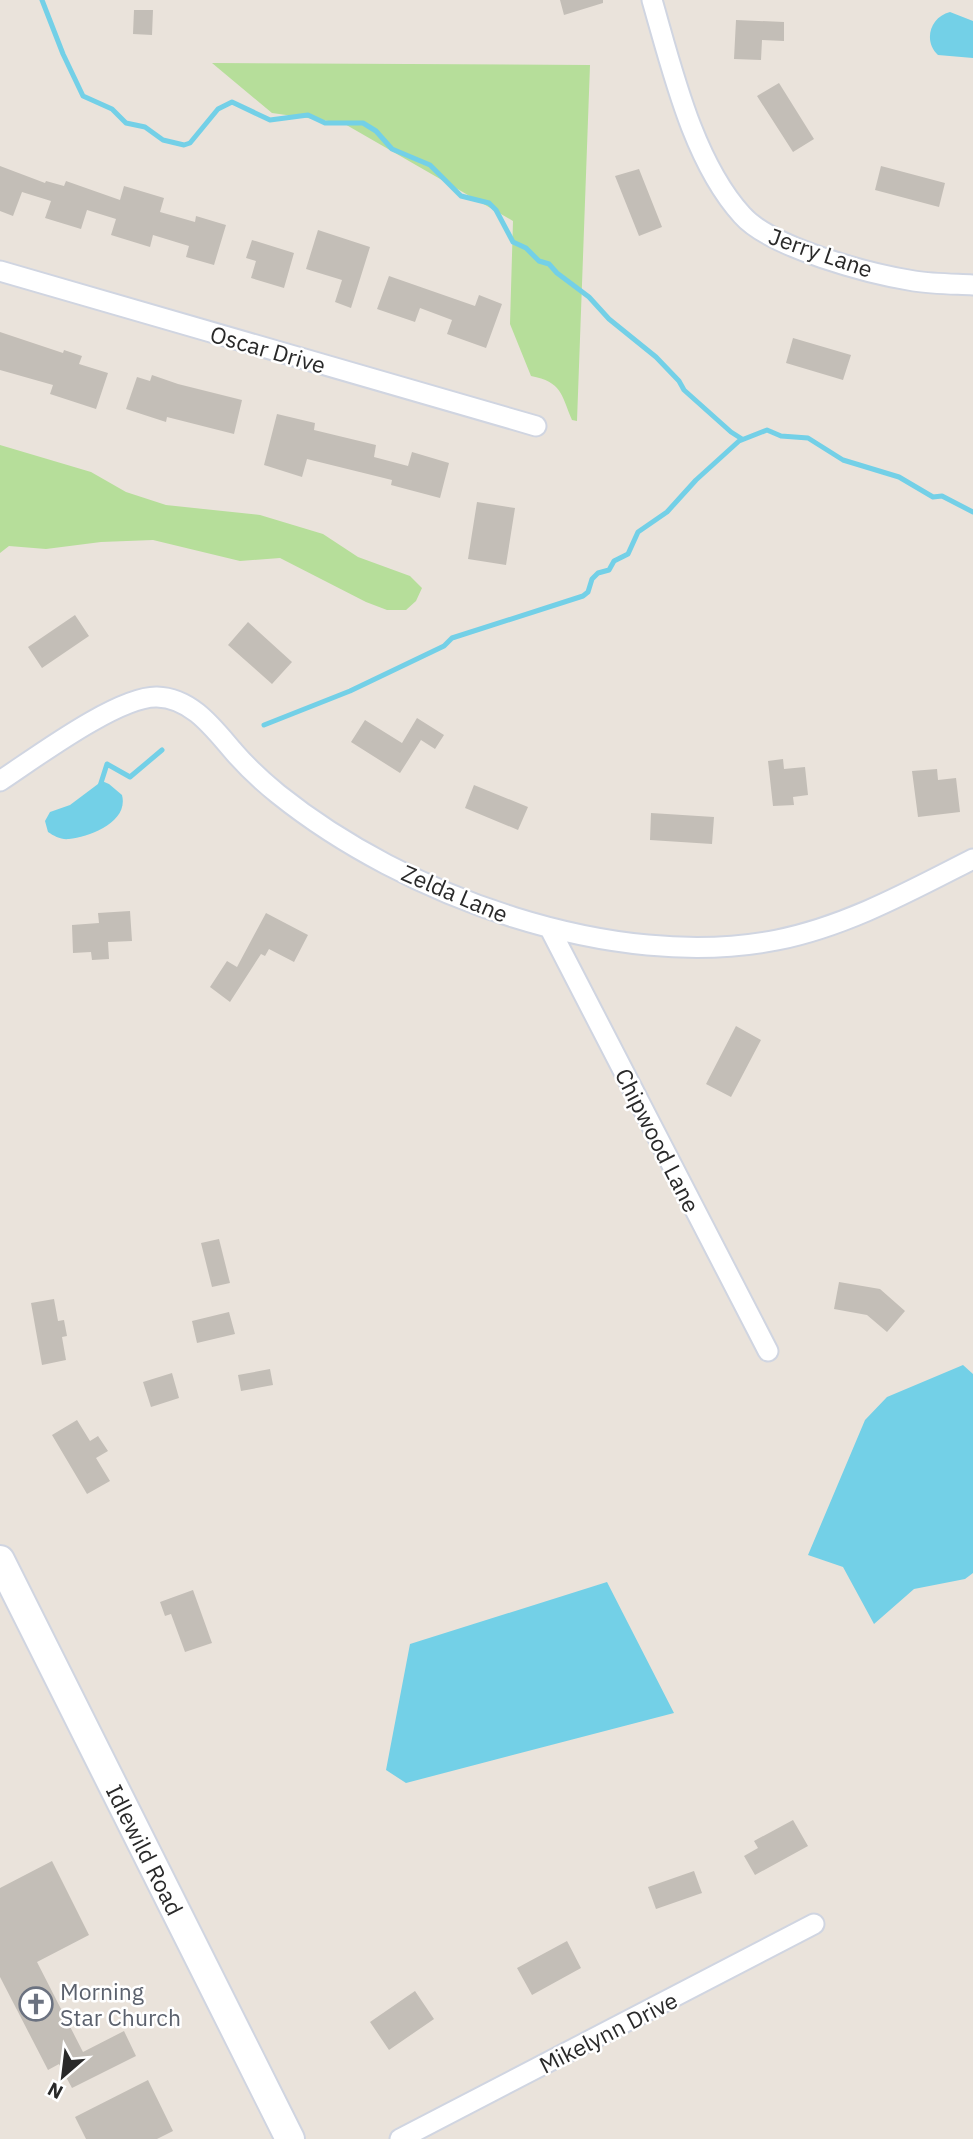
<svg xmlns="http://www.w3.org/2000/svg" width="973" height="2139" font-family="'IBM Plex Sans',sans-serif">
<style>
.green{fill:#b6de9a}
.water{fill:#73d0e7}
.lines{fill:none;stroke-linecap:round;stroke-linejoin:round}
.stream{stroke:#73d0e7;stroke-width:5}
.building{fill:#c3beb7}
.street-casing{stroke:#d0d5e1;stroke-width:23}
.secondary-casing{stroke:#d0d5e1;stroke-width:32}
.street{stroke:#fff;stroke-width:19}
.secondary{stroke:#fff;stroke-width:28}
.labels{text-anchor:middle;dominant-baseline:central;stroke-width:5;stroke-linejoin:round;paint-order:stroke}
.street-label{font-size:23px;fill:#292929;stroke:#fff}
.worship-label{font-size:23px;fill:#5b616d;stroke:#fff;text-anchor:start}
</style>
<rect width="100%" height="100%" fill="#eae3db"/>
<path class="green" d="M212 63 590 65 577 421 572 420C561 394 562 382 531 376L510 324 513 221 343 123 272 113Z
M0 445 91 472 126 492 166 505 260 515 323 534 358 557 410 576 422 588 416 601 406 610H387L366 602 280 558 240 561 153 540 101 542 46 549 9 546 0 553Z"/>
<path class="water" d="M950 12 973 21V58L938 55C923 41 930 17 950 12Z
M102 781 109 784 122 795C129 822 90 837 69 839 61 840 54 836 48 832L45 821 50 812 70 805Z
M963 1365 973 1374V1573L965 1579 914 1589 874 1624 843 1567 808 1555 865 1420 887 1397Z
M607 1582 674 1713 406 1783 386 1770 410 1644Z"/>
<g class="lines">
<path class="stream" d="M42 0 63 54 83 96 112 109 126 123 145 127 163 140 184 145 190 143 218 109 232 102 270 120 308 115 325 123H363L376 131 392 149 430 165 461 196 489 203 496 210 513 242 526 248 539 261 549 264 557 273 589 297 609 319 656 357 679 381 684 390 731 432 742 439
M264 725 350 691 444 646 452 638 583 596 588 592 592 579 598 573 609 570 614 561 628 554 638 532 667 512 696 480 739 441 767 430 781 436 808 438 843 460 899 477 933 497 942 496 973 512
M100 786 107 764 130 777 162 750"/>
</g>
<path class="building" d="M560 0H603V3L564 15Z
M134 10H153L152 35 133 34Z
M736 20 784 22V41L762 40 761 60 734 59Z
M779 83 814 139 793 152 757 96Z
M0 166 45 183 46 181 64 186 66 181 120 200 124 186 164 198 160 212 195 222 196 216 226 225 214 265 186 257 189 246 153 235 150 247 111 235 116 219 87 210 81 229 45 218 51 201 22 192 13 216 0 211Z
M881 166 945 183 939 207 875 190Z
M639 169 662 227 639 236 615 176Z
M318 230 370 247 351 308 335 302 342 280 306 269Z
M252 240 294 253 284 288 251 278 256 261 246 258Z
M389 276 475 306 479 295 502 304 486 348 447 334 452 320 420 308 415 322 377 309Z
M0 332 63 353 64 350 82 356 79 364 108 373 96 409 50 394 53 385 0 370Z
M793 338 851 355 843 380 786 363Z
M152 375 178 384 242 400 234 434 167 417 166 422 126 409 137 377 150 381Z
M277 414 315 423 314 430 376 445 374 457 408 466 412 452 449 463 440 498 391 485 392 480 307 459 302 477 264 465Z
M477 502 515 508 506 565 468 559Z
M75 615 89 636 42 668 28 647Z
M248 622 292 662 272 684 228 645Z
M417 718 444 735 435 749 421 740 400 773 351 742 365 720 402 743Z
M783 759 784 769 805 767 808 795 793 797 794 805 773 806 768 761Z
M937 769 938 780 956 778 960 812 918 817 912 771Z
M474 785 528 807 518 830 465 808Z
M651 813 714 817 712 844 650 840Z
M130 911 132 941 108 942 109 959 92 960 91 952 73 953 72 925 99 923 98 913Z
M266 913 308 935 294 962 269 949 265 956 261 954 230 1002 210 987 227 961 237 967Z
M736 1026 761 1040 731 1097 706 1084Z
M219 1239 230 1283 212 1287 201 1243Z
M839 1282 880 1289 905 1311 887 1332 867 1315 834 1309Z
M54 1299 58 1321 64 1320 67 1336 62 1337 66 1360 42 1365 31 1303Z
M229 1312 235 1334 197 1343 192 1321Z
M270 1369 273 1385 241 1391 238 1375Z
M172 1373 179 1398 151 1407 143 1382Z
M77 1420 90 1441 98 1436 108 1451 96 1458 110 1481 87 1494 52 1435Z
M193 1590 212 1643 185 1652 171 1614 165 1616 160 1602Z
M793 1820 808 1846 755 1875 744 1856 758 1848 754 1841Z
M52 1861 89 1935 37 1962 83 2052 124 2031 136 2056 72 2088 59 2064 48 2070 0 1977V1888Z
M694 1871 702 1893 656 1909 648 1887Z
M567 1941 581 1968 532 1995 517 1968Z
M415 1991 434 2019 389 2050 370 2022Z
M148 2080 173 2131 157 2139H86L75 2117Z"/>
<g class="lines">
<defs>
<path id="street" d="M652 0C672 69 693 161 742 215 771 248 870 274 914 281 933 284 954 284 973 285
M0 271 536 426
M0 781C35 758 118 696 157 697 192 698 214 729 234 752 247 767 262 781 278 794 405 896 613 972 777 940 847 926 910 891 973 859
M550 929 768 1351
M400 2139 814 1924"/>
<g id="secondary">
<path id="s1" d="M0 1560 290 2139"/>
</g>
</defs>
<use href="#street" class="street-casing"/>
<use href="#secondary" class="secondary-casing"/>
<use href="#street" class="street"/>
<use href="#secondary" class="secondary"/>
</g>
<defs>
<symbol id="church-ring" viewBox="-11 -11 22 22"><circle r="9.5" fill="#fff" stroke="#6b7280" stroke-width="1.5"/><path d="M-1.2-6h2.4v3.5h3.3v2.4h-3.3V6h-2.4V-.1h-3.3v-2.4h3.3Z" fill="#6b7280"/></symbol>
</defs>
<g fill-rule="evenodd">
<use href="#church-ring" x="17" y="1985" width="38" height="38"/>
</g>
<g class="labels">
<g class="street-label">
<text transform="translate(821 252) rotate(19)">Jerry Lane</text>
<text transform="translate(268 349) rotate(16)">Oscar Drive</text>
<text transform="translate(455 893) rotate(23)">Zelda Lane</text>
<text transform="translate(658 1140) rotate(63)">Chipwood Lane</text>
<text stroke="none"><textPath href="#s1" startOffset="324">Idlewild Road</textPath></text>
<text transform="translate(608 2032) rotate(-27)">Mikelynn Drive</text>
</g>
<g class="worship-label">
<text x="60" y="1991">Morning<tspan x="60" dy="26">Star Church</tspan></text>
</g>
</g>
<g transform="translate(63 2076) rotate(208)" stroke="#ffffff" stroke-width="5" paint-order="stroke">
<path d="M0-5L12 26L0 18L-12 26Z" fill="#292929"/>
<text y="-10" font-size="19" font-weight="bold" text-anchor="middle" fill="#292929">N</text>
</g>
</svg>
